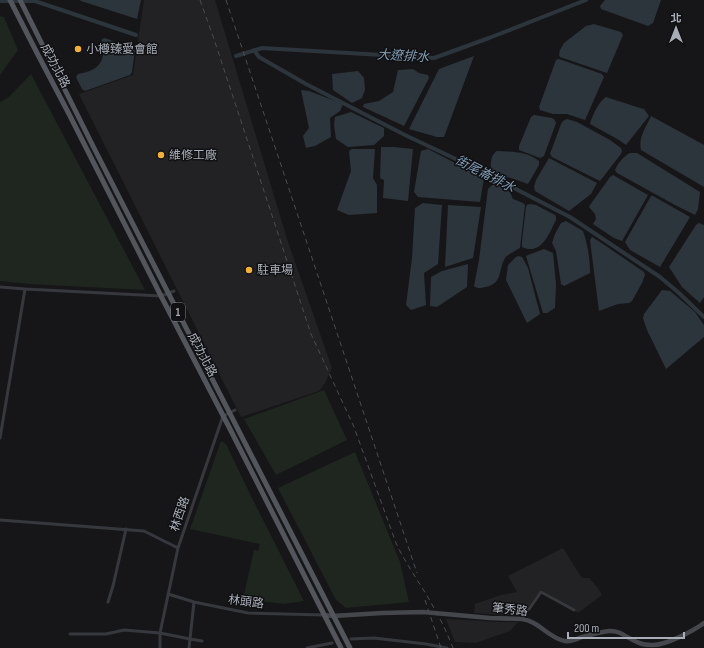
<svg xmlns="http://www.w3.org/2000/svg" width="704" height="648" font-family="'Sofia Sans Condensed','Noto Sans TC',sans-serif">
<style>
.built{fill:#222225}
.green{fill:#1e261f}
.water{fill:#2c353c}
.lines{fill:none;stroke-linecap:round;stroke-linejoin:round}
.canal{stroke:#2c353c;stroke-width:4}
.street{stroke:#37383d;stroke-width:3}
.secondary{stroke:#45474d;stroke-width:4.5}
.primary{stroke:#53555c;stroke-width:5}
.rail{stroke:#4a4c52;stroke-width:1;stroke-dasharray:5 4;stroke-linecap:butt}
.poi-dot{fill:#f2b134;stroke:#111113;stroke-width:1.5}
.labels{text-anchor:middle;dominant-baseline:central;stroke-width:3;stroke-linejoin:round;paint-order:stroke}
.shield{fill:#111113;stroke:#7b7e86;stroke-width:1}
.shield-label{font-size:11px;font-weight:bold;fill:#a8adb8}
.poi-label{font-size:12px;fill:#a8adb8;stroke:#111113;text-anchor:start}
.street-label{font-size:12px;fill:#a8adb8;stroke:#111113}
.water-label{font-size:13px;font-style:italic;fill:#7f9bb3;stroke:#111113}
</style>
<rect width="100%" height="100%" fill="#161618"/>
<path class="built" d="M144 0H215L288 242 332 368 325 383 319 391 241 417 79 94 133 75Z
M563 548 582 578H589L598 588 602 595 578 613 541 590 522 616 474 613 475 604 501 595 517 592 508 576Z
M446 619 502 622H518L510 631 476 643 455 642Z"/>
<path class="green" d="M0 16 4 17 18 50 0 75Z
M31 74 145 290 29 284 0 281V102L9 97Z
M324 390 347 440 276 475 244 419Z
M221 441 226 444 253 500 304 601 284 604 243 599 254 550 258 551 260 544 190 529Z
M355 452 400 562 409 602 346 608 336 600 278 488Z"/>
<path class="water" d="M80 0H141L137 19 81 1Z
M605 0H661L653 23 648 26 601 9 600 6Z
M594 24 621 32 623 35 607 73 560 57 559 55 560 50 564 43 586 26Z
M105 38 135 50 132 72 130 75 85 91 82 89 76 77 78 74C91 72 103 67 103 52 103 48 101 44 102 39Z
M474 56 444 137H437L409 129 439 69Z
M559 59 602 74 604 77 585 120 567 114H553L540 110 539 107 556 60Z
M413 69 419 73 428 75 429 78 404 126 363 107 364 104 379 101 393 92 398 70Z
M358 71 364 78 365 90 362 98 352 103 333 90 332 74Z
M301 90 309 91 343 104 340 111 330 118 331 137 315 146 306 148 303 136 309 128Z
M606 97 640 108 644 109 649 116 626 145 619 140 590 124C592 116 599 101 606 97Z
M351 112 384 128V136L374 145 348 147 336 139 334 125 335 117Z
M534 115 552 118 554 119 556 123 544 156 540 158 519 150V146L531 117Z
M651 116 704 145V187L641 150C638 138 646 127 651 116Z
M567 119 577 122 610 140 621 148 622 151 621 154 600 181 552 157 550 154 561 124 563 121Z
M381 147H394L413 149 408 201 383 198 384 180 380 178Z
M352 149H375L373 178 377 185V213L349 215 337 210 351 171 349 151Z
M428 149 484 178 480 202 418 197 414 192 421 151Z
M497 151C511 152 527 151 539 161V165L528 184 508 177 504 180 492 173C490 166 490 155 497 151Z
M630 153H637L700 192 698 209 695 215 675 205 617 173 615 170C618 163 624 156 630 153Z
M549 158 597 183 591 194 569 211 535 191 534 187 536 180Z
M613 175 648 195 622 241 614 238 593 224 596 219 595 214 589 207 590 205 610 177Z
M495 184 510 192 513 199 523 203 525 205 520 248 518 249C514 252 508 254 505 258 498 270 503 283 486 287 481 288 477 289 474 286L479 260 488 189 492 185Z
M651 196H653L690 217 660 267 630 250 625 242Z
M423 203 442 205 438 264 424 273 426 305 411 310 406 305 412 258 415 208Z
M530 204 536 205 555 215 556 217V220C549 234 541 256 522 247V241L526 207 527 205Z
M448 205 481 207 473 258 445 267Z
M566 221 583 231C588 245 590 260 590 273L564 286 561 284 556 251 552 243 555 234 561 223Z
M699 223 704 225V297L700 303 682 287 669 267 696 225Z
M592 237 603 244 644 272 645 275 642 283 632 301 629 303 618 304 599 311 590 240Z
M544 249 553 253 556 284 555 308 547 313H543L526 256 528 255Z
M519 256 522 257 528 268 540 314 527 323 506 280 508 265 516 257Z
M468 264 467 287 437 307 430 306 431 277 442 271Z
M662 290 670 291 695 312 704 325V337L666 369 647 330 643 318 644 314Z"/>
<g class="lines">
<path class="canal" d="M0 1H35L136 35
M254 50 259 57 306 84 405 135 477 169 570 217 660 277 679 293 704 317
M236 56 262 48 434 58 489 38 586 0"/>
<path class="street" d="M0 287 25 289 161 296 174 291
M0 438 25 289
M0 520 144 531 178 548
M168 594 194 602 248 613 324 615
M108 602 113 586 126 529
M522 619 541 592 574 610
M70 634H106L124 630 160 633 190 639 202 641
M351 639 374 638 426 644 447 648
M160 648V633L178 548 223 416 235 410
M189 648 194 602
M307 648 332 643"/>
<path class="secondary" d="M324 615 333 616 382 613 423 612 490 618 522 619C539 621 548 638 565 641 571 642 576 639 582 637 591 635 600 632 609 631 620 630 627 638 637 642 641 644 646 645 651 645 665 646 693 631 704 623"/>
<path class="primary" d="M10 0 37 53 69 114 161 296 229 427 341 648
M20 0 95 150 350 648"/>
<path class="rail" d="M200 0 214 39 311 334 354 427 396 543C407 567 424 588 436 612 443 623 448 636 453 648
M226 0 417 573
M425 600 441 648"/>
</g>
<g class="poi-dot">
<circle cx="78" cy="49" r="4"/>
<circle cx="161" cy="155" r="4"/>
<circle cx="249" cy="270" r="4"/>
</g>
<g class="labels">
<rect class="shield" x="171" y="303" width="14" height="18" rx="3"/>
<g class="shield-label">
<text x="178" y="312">1</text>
</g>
<g class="poi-label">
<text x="86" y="49">小樽臻愛會館</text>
<text x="169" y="155">維修工廠</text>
<text x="257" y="270">駐車場</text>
</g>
<g class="street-label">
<text transform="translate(55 66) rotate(62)">成功北路</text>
<text transform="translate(202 355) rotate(62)">成功北路</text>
<text transform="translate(180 514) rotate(-71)">林西路</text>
<text transform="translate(246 602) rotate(7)">林頭路</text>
<text transform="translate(510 610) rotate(6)">筆秀路</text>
</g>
<g class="water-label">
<text transform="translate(403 56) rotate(3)">大遼排水</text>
<text transform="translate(485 174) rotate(27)">街尾崙排水</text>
</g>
</g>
<g transform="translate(676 28)" stroke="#111113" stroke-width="3" paint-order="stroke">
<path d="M0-3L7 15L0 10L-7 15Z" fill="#a8adb8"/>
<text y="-6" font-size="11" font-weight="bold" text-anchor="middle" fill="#a8adb8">北</text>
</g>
<path d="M568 632v6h116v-6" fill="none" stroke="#a8adb8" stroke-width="2"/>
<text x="574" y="632" font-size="12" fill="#a8adb8" stroke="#111113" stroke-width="3" paint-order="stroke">200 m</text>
</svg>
